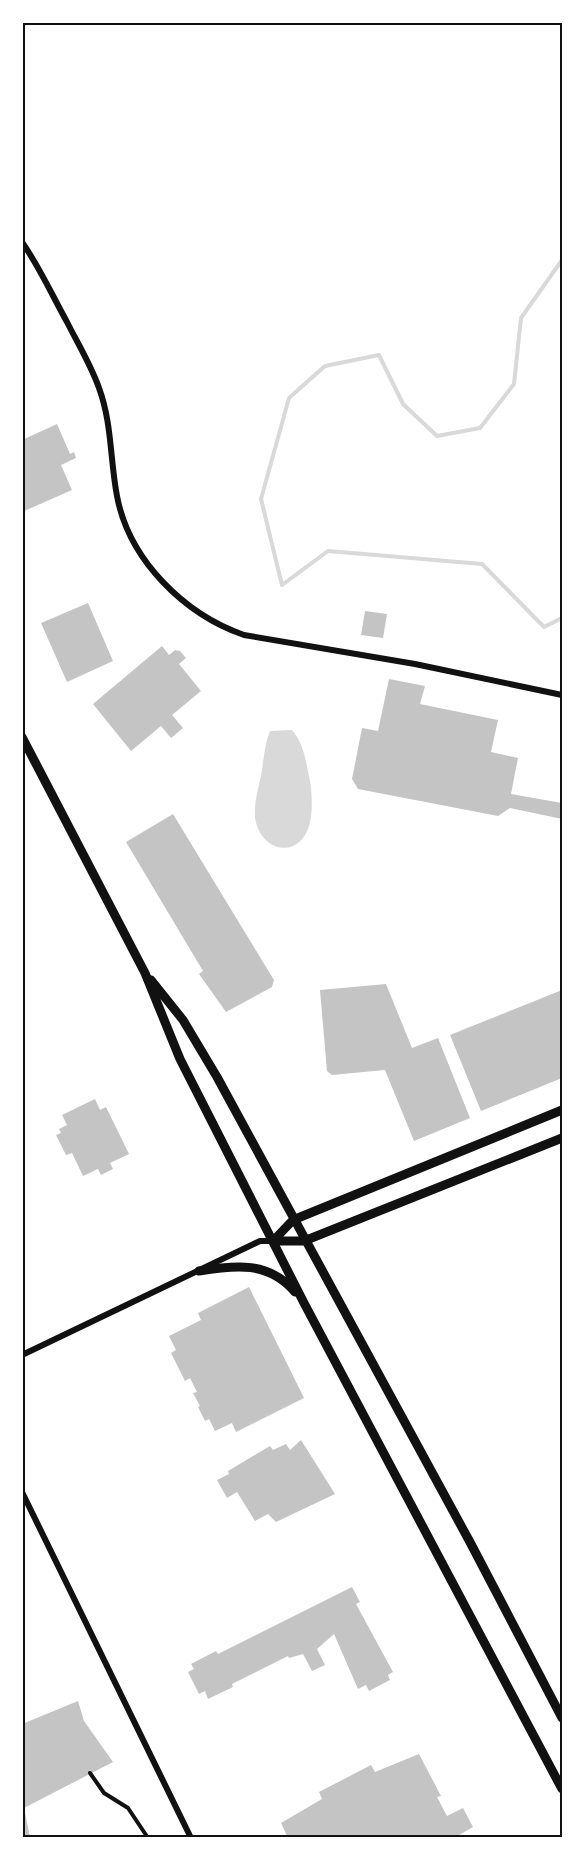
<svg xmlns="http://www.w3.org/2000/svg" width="585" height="1860" font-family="'Space Grotesk',sans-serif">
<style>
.water{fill:#d9d9d9}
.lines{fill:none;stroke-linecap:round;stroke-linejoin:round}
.stream{stroke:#d9d9d9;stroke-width:4}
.building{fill:#c4c4c4}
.service{stroke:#111;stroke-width:4}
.minor{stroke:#111;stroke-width:6}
.secondary{stroke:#111;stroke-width:9}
.neatline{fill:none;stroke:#111;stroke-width:2}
</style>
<rect width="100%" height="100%" fill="#fff"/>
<path class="water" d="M292 730C303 742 306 761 309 776 312 789 313 809 310 822 302 860 260 854 255 817 254 803 258 789 261 776 264 760 264 746 270 731Z"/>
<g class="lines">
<path class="stream" d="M562 260 521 318 514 384 480 428 437 436 403 404 379 355 325 366 289 398 261 499 282 585 328 551 482 564 544 627 562 618"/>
</g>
<path class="building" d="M57 424 70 454 74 452 76 458 61 465 72 490 22 512V440Z
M88 603 113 661 67 682 41 623Z
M365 611 387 614 383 638 361 635Z
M162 646 169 655 175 650 180 651 186 658 179 664 201 691 172 715 183 728 171 738 161 726 131 751 93 704Z
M389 679 425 686 420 704 498 720 491 752 518 758 511 794 562 803V819L510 808 498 816 358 789 352 779 362 728 378 731Z
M173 814 274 980 272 987 226 1012 199 974 203 971 126 842Z
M386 984 412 1048 438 1038 470 1118 414 1141 385 1070 332 1075 327 1071 320 990Z
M562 990V1078L481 1111 450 1035Z
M95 1099 100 1110 106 1107 129 1154 110 1163 113 1169 101 1175 98 1169 83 1176 72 1153 66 1155 56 1135 61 1133 59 1129 67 1125 62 1115Z
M249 1287 304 1398 236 1432 232 1423 215 1431 209 1419 205 1421 198 1407 200 1406 193 1393 197 1392 190 1378 185 1381 171 1353 176 1350 169 1336 201 1320 198 1313Z
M301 1440 335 1494 276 1522 268 1514 255 1521 237 1492 227 1498 217 1480 229 1474 228 1471 270 1446 273 1450 286 1444 290 1450Z
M352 1587 360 1602 356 1604 393 1672 388 1675 390 1680 369 1691 366 1685 358 1689 334 1634 317 1649 325 1665 312 1671 303 1654 289 1658 288 1656 232 1684 233 1687 208 1699 205 1691 199 1694 188 1672 194 1669 191 1664 216 1651 218 1654Z
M78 1701 84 1721 113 1762 24 1808 30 1837 22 1838V1724Z
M419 1754 441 1796 437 1797 447 1816 463 1808 473 1827 454 1838H288L281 1823 322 1799 319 1792 371 1765 375 1772Z"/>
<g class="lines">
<path class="service" d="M90 1773 104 1793 128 1808 148 1838"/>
<path class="minor" d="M22 242C40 268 52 295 67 322 78 344 91 365 99 388 112 423 110 460 117 496 129 560 184 614 244 635L415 664 562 695
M22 1355 260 1241H273
M22 1492 191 1838"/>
<path class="secondary" d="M22 737 145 973 180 1059 304 1303 562 1789
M151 980 183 1020 217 1077 471 1544 562 1718
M273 1241 293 1220 562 1110
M273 1241H304L562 1138
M199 1271C235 1265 269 1261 295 1292"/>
</g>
<rect width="585" height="1860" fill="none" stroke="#ffffff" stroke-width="48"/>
<rect x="24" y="24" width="537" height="1812" class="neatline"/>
</svg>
